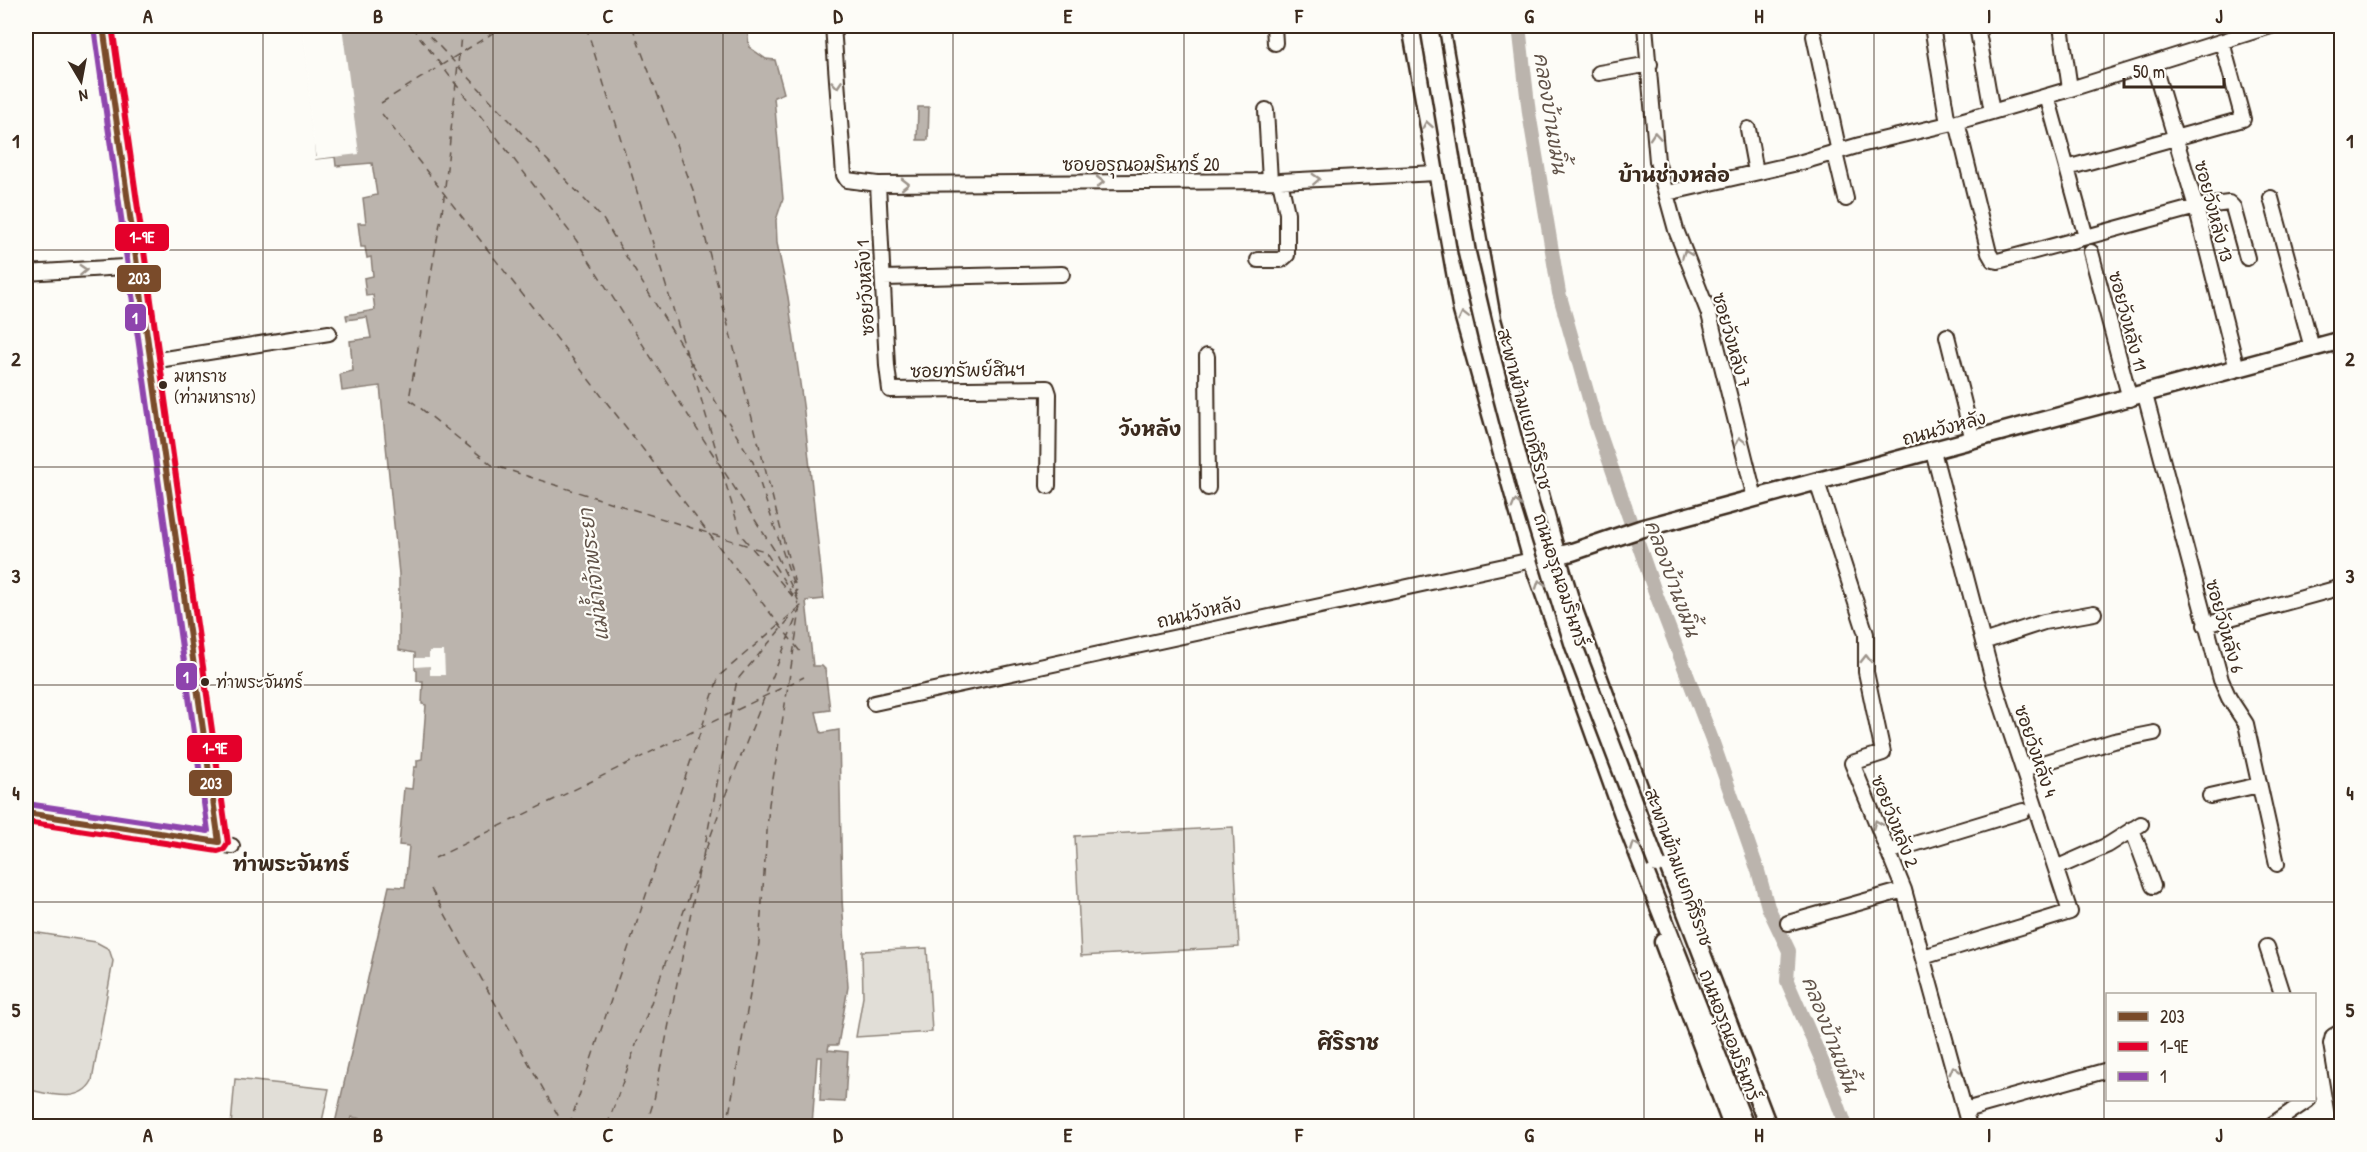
<svg xmlns="http://www.w3.org/2000/svg" width="2367" height="1152" font-family="'Patrick Hand','Playpen Sans Thai',sans-serif">
<style>
.green{fill:#e1ded7;stroke:#8e847a;stroke-width:1.5}
.water{fill:#bbb4ad;stroke:#887d74;stroke-width:1.5}
.pier{fill:#fdfcf7}
.lines{fill:none;stroke-linecap:round;stroke-linejoin:round}
.canal{stroke:#bbb4ad;stroke-width:14}
.ferry{stroke:#615349;stroke-width:1.5;stroke-dasharray:8 6;stroke-linecap:butt}
.minor-casing{stroke:#3b2a1e;stroke-width:18}
.major-casing{stroke:#3b2a1e;stroke-width:21}
.minor{stroke:#fdfcf7;stroke-width:14}
.major{stroke:#fdfcf7;stroke-width:16}
.major-bridge-casing{stroke:#3b2a1e;stroke-width:21;stroke-linecap:butt}
.major-bridge{stroke:#fdfcf7;stroke-width:16}
.bus-1-casing{stroke:#fdfcf7;stroke-width:10}
.bus-2-casing{stroke:#fdfcf7;stroke-width:10}
.bus-3-casing{stroke:#fdfcf7;stroke-width:10}
.bus-1{stroke:#7a4b2a;stroke-width:6}
.bus-2{stroke:#e4002b;stroke-width:6}
.bus-3{stroke:#8e44ad;stroke-width:6}
.oneway{stroke:#9c938a}
.grid{fill:none;stroke:#3b2a1e;stroke-width:1.5;stroke-opacity:0.55}
.bus-dot{fill:#3b2a1e;stroke:#fdfcf7;stroke-width:2}
.labels{text-anchor:middle;dominant-baseline:central;stroke-width:4.5;stroke-linejoin:round;paint-order:stroke}
.bus-label{font-size:16px;fill:#3b2a1e;stroke:#fdfcf7;text-anchor:start}
.street-label{font-size:18px;fill:#3b2a1e;stroke:#fdfcf7}
.water-label{font-size:20px;font-style:italic;fill:#615349;stroke:#fdfcf7}
.neighbourhood-label{font-size:20px;font-weight:bold;fill:#3b2a1e;stroke:#fdfcf7}
.quarter-label{font-size:21px;font-weight:bold;fill:#3b2a1e;stroke:#fdfcf7}
.line-badge{stroke:#fdfcf7;stroke-width:2}
.badge-label{font-size:16px;text-anchor:middle;font-weight:bold;fill:#fff}
.neatline{fill:none;stroke:#3b2a1e;stroke-width:2}
.grid-label{font-size:20px;text-anchor:middle;font-weight:bold;fill:#3b2a1e}
</style>
<rect width="100%" height="100%" fill="#fdfcf7"/>
<filter id="ink" filterUnits="userSpaceOnUse"><feTurbulence type="fractalNoise" baseFrequency=".0167" numOctaves="2"/><feDisplacementMap in="SourceGraphic" scale="12" xChannelSelector="R" yChannelSelector="G"/><feConvolveMatrix kernelMatrix="1 2 1 2 8 2 1 2 1" color-interpolation-filters="sRGB"/></filter>
<g filter="url(#ink)">
<path class="green" d="M1233 827 1239 947 1081 956 1075 836Z
M26 931 96 942 109 949 113 961 92 1081C79 1105 47 1093 26 1089Z
M927 948 932 1032 856 1037 863 997 862 951Z
M235 1079 329 1089 321 1126H231Z"/>
<path class="water" d="M305 26H747L749 47 766 59 775 60 784 93 774 97 783 199 776 220 777 243 788 297 804 412 824 599 806 601 813 666H822L825 669 830 710 816 712 821 733 839 730 842 900 848 987 838 1045H829L828 1050 848 1052 845 1102 820 1101 822 1057H817L812 1126H362L363 1119 352 1117 350 1125 335 1123 389 886 405 887 409 846 399 845 404 788 412 789 414 767H417V760L422 759 426 705 422 704 423 681H417V670L415 669V653L399 650V574L380 386 342 391 340 374 353 371 350 341 371 338 367 317 347 320 346 315 375 310 373 295 366 296 364 278 373 276 371 257 367 258 365 247H361L358 223H366L363 198 377 195 372 163 336 166 335 157 316 159 310 60Z
M918 107H929L928 140H917Z"/>
<path class="pier" d="M302 26H342L359 154 316 159 310 118 307 61Z
M429 651H444L445 675H430V666L415 667V658H429Z"/>
<g class="lines">
<path class="canal" d="M1519 26 1529 113 1559 293 1596 423 1654 589 1711 737 1758 871 1768 907 1789 951 1787 981 1822 1061 1846 1126"/>
<path class="ferry" d="M411 26 576 240 773 548 801 606 719 676 569 1126
M420 26 603 219 753 462 798 598
M462 26 443 206 409 399 492 465 749 546
M586 26 687 354
M632 26 693 190 797 592
M381 103 504 26
M382 114 706 530
M689 358 720 463
M722 471 741 535 799 604
M709 534 802 654
M754 548 765 551 795 598
M703 856 737 680 797 610
M435 858 804 677
M431 889 564 1126
M607 1126 725 796 800 608
M646 1126 654 1100 700 866
M727 1126 759 943 769 804 800 611"/>
<defs>
<path id="minor" d="M103 26C146 297 176 571 219 842
M833 26 844 175 847 180 878 184 1280 181 1436 173
M1274 26 1275 43
M1645 26 1657 161 1676 230 1709 314 1755 498
M1932 26 1948 124
M1977 26 1992 112
M2061 26 2070 89
M1814 36 1839 152
M2153 63 2196 207 2237 369
M1599 73 1650 64
M2047 96 2086 237
M1266 110 1270 181
M1957 122 1989 253 1993 260 1998 261 2196 207 2229 203 2233 207 2247 258
M1748 129 1756 172
M1835 153 1846 199
M2067 168 2243 119 2222 42
M878 184 887 366 890 390 1047 388 1049 394 1048 486
M1667 193 1802 162 1860 145 1957 122 2064 91 2271 26
M2271 198 2312 348
M2091 252 2130 399
M1258 260H1281L1287 255V213L1280 181
M26 273 140 266
M883 278 1062 274
M1947 336 1973 440
M1207 356 1208 488
M152 361 329 333
M2145 395 2221 680 2229 698 2246 724 2277 864
M1817 482 1866 634V672L1883 753 1852 763 1904 890 1969 1126
M2205 625 2342 587
M1983 642 2044 622 2094 613
M874 703 1532 560
M2023 769 2114 741 2154 733
M2210 796 2259 785
M26 813 232 846
M2132 829 2153 886
M1888 852 2023 811
M2056 868 2108 845 2141 824
M1788 923 1904 890
M2267 947 2282 994
M1923 957 2070 912 1992 676 1933 451
M2342 1031 2333 1036 2331 1044 2342 1109
M1965 1110 2108 1070
M2270 1126 2308 1100"/>
<path id="major" d="M1411 26 1462 311 1532 560 1629 831 1745 1126
M1440 26 1492 319 1557 556 1572 605 1666 860 1768 1126
M1547 558 1572 552 1640 529 2342 340
M1663 942 1732 1126"/>
</defs>
<use href="#minor" class="minor-casing"/>
<use href="#major" class="major-casing"/>
<use href="#minor" class="minor"/>
<use href="#major" class="major"/>
<defs>
<path id="major-bridge" d="M1429 26 1467 253 1489 347 1530 504 1574 646 1657 864"/>
</defs>
<use href="#major-bridge" class="major-bridge-casing"/>
<use href="#major-bridge" class="major-bridge"/>
<defs>
<path id="bus-1" d="M26 813 219 842 103 26"/>
<path id="bus-2" d="M26 822 218 851 224 849 228 843 112 26"/>
<path id="bus-3" d="M27 804 208 831 94 27"/>
</defs>
<use href="#bus-1" class="bus-1-casing"/>
<use href="#bus-2" class="bus-2-casing"/>
<use href="#bus-3" class="bus-3-casing"/>
<use href="#bus-1" class="bus-1"/>
<use href="#bus-2" class="bus-2"/>
<use href="#bus-3" class="bus-3"/>
</g>
<defs><path id="oneway-chevron" d="M-2-3.5L2.5 0L-2 3.5" fill="none" stroke-width="1.6" stroke-linecap="round" stroke-linejoin="round" transform="scale(1.5)"/></defs>
<g class="oneway">
<use href="#oneway-chevron" transform="translate(837 84) rotate(86)"/>
<use href="#oneway-chevron" transform="translate(1427 125) rotate(-100)"/>
<use href="#oneway-chevron" transform="translate(1655 136) rotate(-94)"/>
<use href="#oneway-chevron" transform="translate(1316 179) rotate(-3)"/>
<use href="#oneway-chevron" transform="translate(1100 182)"/>
<use href="#oneway-chevron" transform="translate(905 184) rotate(-1)"/>
<use href="#oneway-chevron" transform="translate(1686 254) rotate(-111)"/>
<use href="#oneway-chevron" transform="translate(83 270) rotate(-3)"/>
<use href="#oneway-chevron" transform="translate(1463 316) rotate(-104)"/>
<use href="#oneway-chevron" transform="translate(1740 441) rotate(-104)"/>
<use href="#oneway-chevron" transform="translate(1516 504) rotate(-106)"/>
<use href="#oneway-chevron" transform="translate(1540 584) rotate(-109)"/>
<use href="#oneway-chevron" transform="translate(1866 659) rotate(-90)"/>
<use href="#oneway-chevron" transform="translate(1877 824) rotate(-112)"/>
<use href="#oneway-chevron" transform="translate(1635 846) rotate(-111)"/>
<use href="#oneway-chevron" transform="translate(1954 1070) rotate(-105)"/>
</g>
</g>
<path class="grid" d="M263 26V1126M493 26V1126M723 26V1126M953 26V1126M1184 26V1126M1414 26V1126M1644 26V1126M1874 26V1126M2104 26V1126M26 250H2342M26 467H2342M26 685H2342M26 902H2342"/>
<g class="bus-dot">
<circle cx="163" cy="385" r="5"/>
<circle cx="205" cy="682" r="5"/>
</g>
<g class="labels">
<g class="bus-label">
<text x="174" y="376">มหาราช<tspan x="174" dy="21">(ท่ามหาราช)</tspan></text>
<text x="216" y="682">ท่าพระจันทร์</text>
</g>
<g class="street-label">
<text x="1141" y="164">ซอยอรุณอมรินทร์ 20</text>
<text transform="translate(2214 211) rotate(75)">ซอยวังหลัง 13</text>
<text transform="translate(865 288) rotate(-93)">ซอยวังหลัง 1</text>
<text transform="translate(2128 321) rotate(75)">ซอยวังหลัง 11</text>
<text transform="translate(1732 340) rotate(74)">ซอยวังหลัง 7</text>
<text transform="translate(968 370) rotate(-1)">ซอยทรัพย์สินฯ</text>
<text transform="translate(1525 409) rotate(75)">สะพานข้ามแยกศิริราช</text>
<text transform="translate(1944 428) rotate(-15)">ถนนวังหลัง</text>
<text transform="translate(1561 580) rotate(72)">ถนนอรุณอมรินทร์</text>
<text transform="translate(1199 612) rotate(-13)">ถนนวังหลัง</text>
<text transform="translate(2225 626) rotate(74)">ซอยวังหลัง 6</text>
<text transform="translate(2036 751) rotate(71)">ซอยวังหลัง 4</text>
<text transform="translate(1895 821) rotate(68)">ซอยวังหลัง 2</text>
<text transform="translate(1679 867) rotate(70)">สะพานข้ามแยกศิริราช</text>
<text transform="translate(1730 1035) rotate(69)">ถนนอรุณอมรินทร์</text>
</g>
<g class="water-label">
<text transform="translate(1551 113) rotate(81)">คลองบ้านขมิ้น</text>
<text transform="translate(593 575) rotate(-97)">แม่น้ำเจ้าพระยา</text>
<text transform="translate(1673 578) rotate(70)">คลองบ้านขมิ้น</text>
<text transform="translate(1831 1034) rotate(69)">คลองบ้านขมิ้น</text>
</g>
<g class="neighbourhood-label">
<text x="1674" y="174">บ้านช่างหล่อ</text>
<text x="1150" y="428">วังหลัง</text>
<text x="291" y="863">ท่าพระจันทร์</text>
</g>
<g class="quarter-label">
<text x="1348" y="1042">ศิริราช</text>
</g>
</g>
<g class="line-badge">
<rect x="114" y="223" width="56" height="29" rx="6" fill="#e4002b"/>
<rect x="116" y="264" width="46" height="29" rx="6" fill="#7a4b2a"/>
<rect x="124" y="303" width="23" height="29" rx="6" fill="#8e44ad"/>
<rect x="175" y="662" width="23" height="29" rx="6" fill="#8e44ad"/>
<rect x="186" y="734" width="57" height="29" rx="6" fill="#e4002b"/>
<rect x="188" y="769" width="45" height="28" rx="6" fill="#7a4b2a"/>
</g>
<g class="badge-label">
<text x="142" y="243">1-9E</text>
<text x="139" y="284">203</text>
<text x="135" y="324">1</text>
<text x="186" y="683">1</text>
<text x="215" y="754">1-9E</text>
<text x="211" y="789">203</text>
</g>
<rect width="2367" height="1152" fill="none" stroke="#fdfcf7" stroke-width="66"/>
<rect x="2106" y="993" width="210" height="108" fill="#fdfcf7" stroke="#afa8a0" stroke-width="1.5"/>
<rect x="2118" y="1012" width="30" height="9" fill="#7a4b2a" stroke="#afa8a0" stroke-width="1.5"/>
<text x="2160" y="1023" font-size="18" fill="#3b2a1e">203</text>
<rect x="2118" y="1042" width="30" height="9" fill="#e4002b" stroke="#afa8a0" stroke-width="1.5"/>
<text x="2160" y="1053" font-size="18" fill="#3b2a1e">1-9E</text>
<rect x="2118" y="1072" width="30" height="9" fill="#8e44ad" stroke="#afa8a0" stroke-width="1.5"/>
<text x="2160" y="1083" font-size="18" fill="#3b2a1e">1</text>
<g transform="translate(81 81) rotate(170)" stroke="#fdfcf7" stroke-width="4.5" paint-order="stroke">
<path d="M0-4.5L10 22L0 15L-10 22Z" fill="#3b2a1e"/>
<text y="-9" font-size="16" font-weight="bold" text-anchor="middle" fill="#3b2a1e">N</text>
</g>
<path d="M2124 78v9h100v-9" fill="none" stroke="#3b2a1e" stroke-width="3"/>
<text x="2133" y="78" font-size="18" fill="#3b2a1e" stroke="#fdfcf7" stroke-width="4.5" paint-order="stroke">50 m</text>
<rect x="33" y="33" width="2301" height="1086" class="neatline"/>
<g class="grid-label">
<text x="148" y="23">A</text>
<text x="378" y="23">B</text>
<text x="608" y="23">C</text>
<text x="838" y="23">D</text>
<text x="1068" y="23">E</text>
<text x="1299" y="23">F</text>
<text x="1529" y="23">G</text>
<text x="1759" y="23">H</text>
<text x="1989" y="23">I</text>
<text x="2219" y="23">J</text>
<text x="16" y="148">1</text>
<text x="2350" y="148">1</text>
<text x="16" y="366">2</text>
<text x="2350" y="366">2</text>
<text x="16" y="583">3</text>
<text x="2350" y="583">3</text>
<text x="16" y="800">4</text>
<text x="2350" y="800">4</text>
<text x="16" y="1017">5</text>
<text x="2350" y="1017">5</text>
<text x="148" y="1142">A</text>
<text x="378" y="1142">B</text>
<text x="608" y="1142">C</text>
<text x="838" y="1142">D</text>
<text x="1068" y="1142">E</text>
<text x="1299" y="1142">F</text>
<text x="1529" y="1142">G</text>
<text x="1759" y="1142">H</text>
<text x="1989" y="1142">I</text>
<text x="2219" y="1142">J</text>
</g>
</svg>
